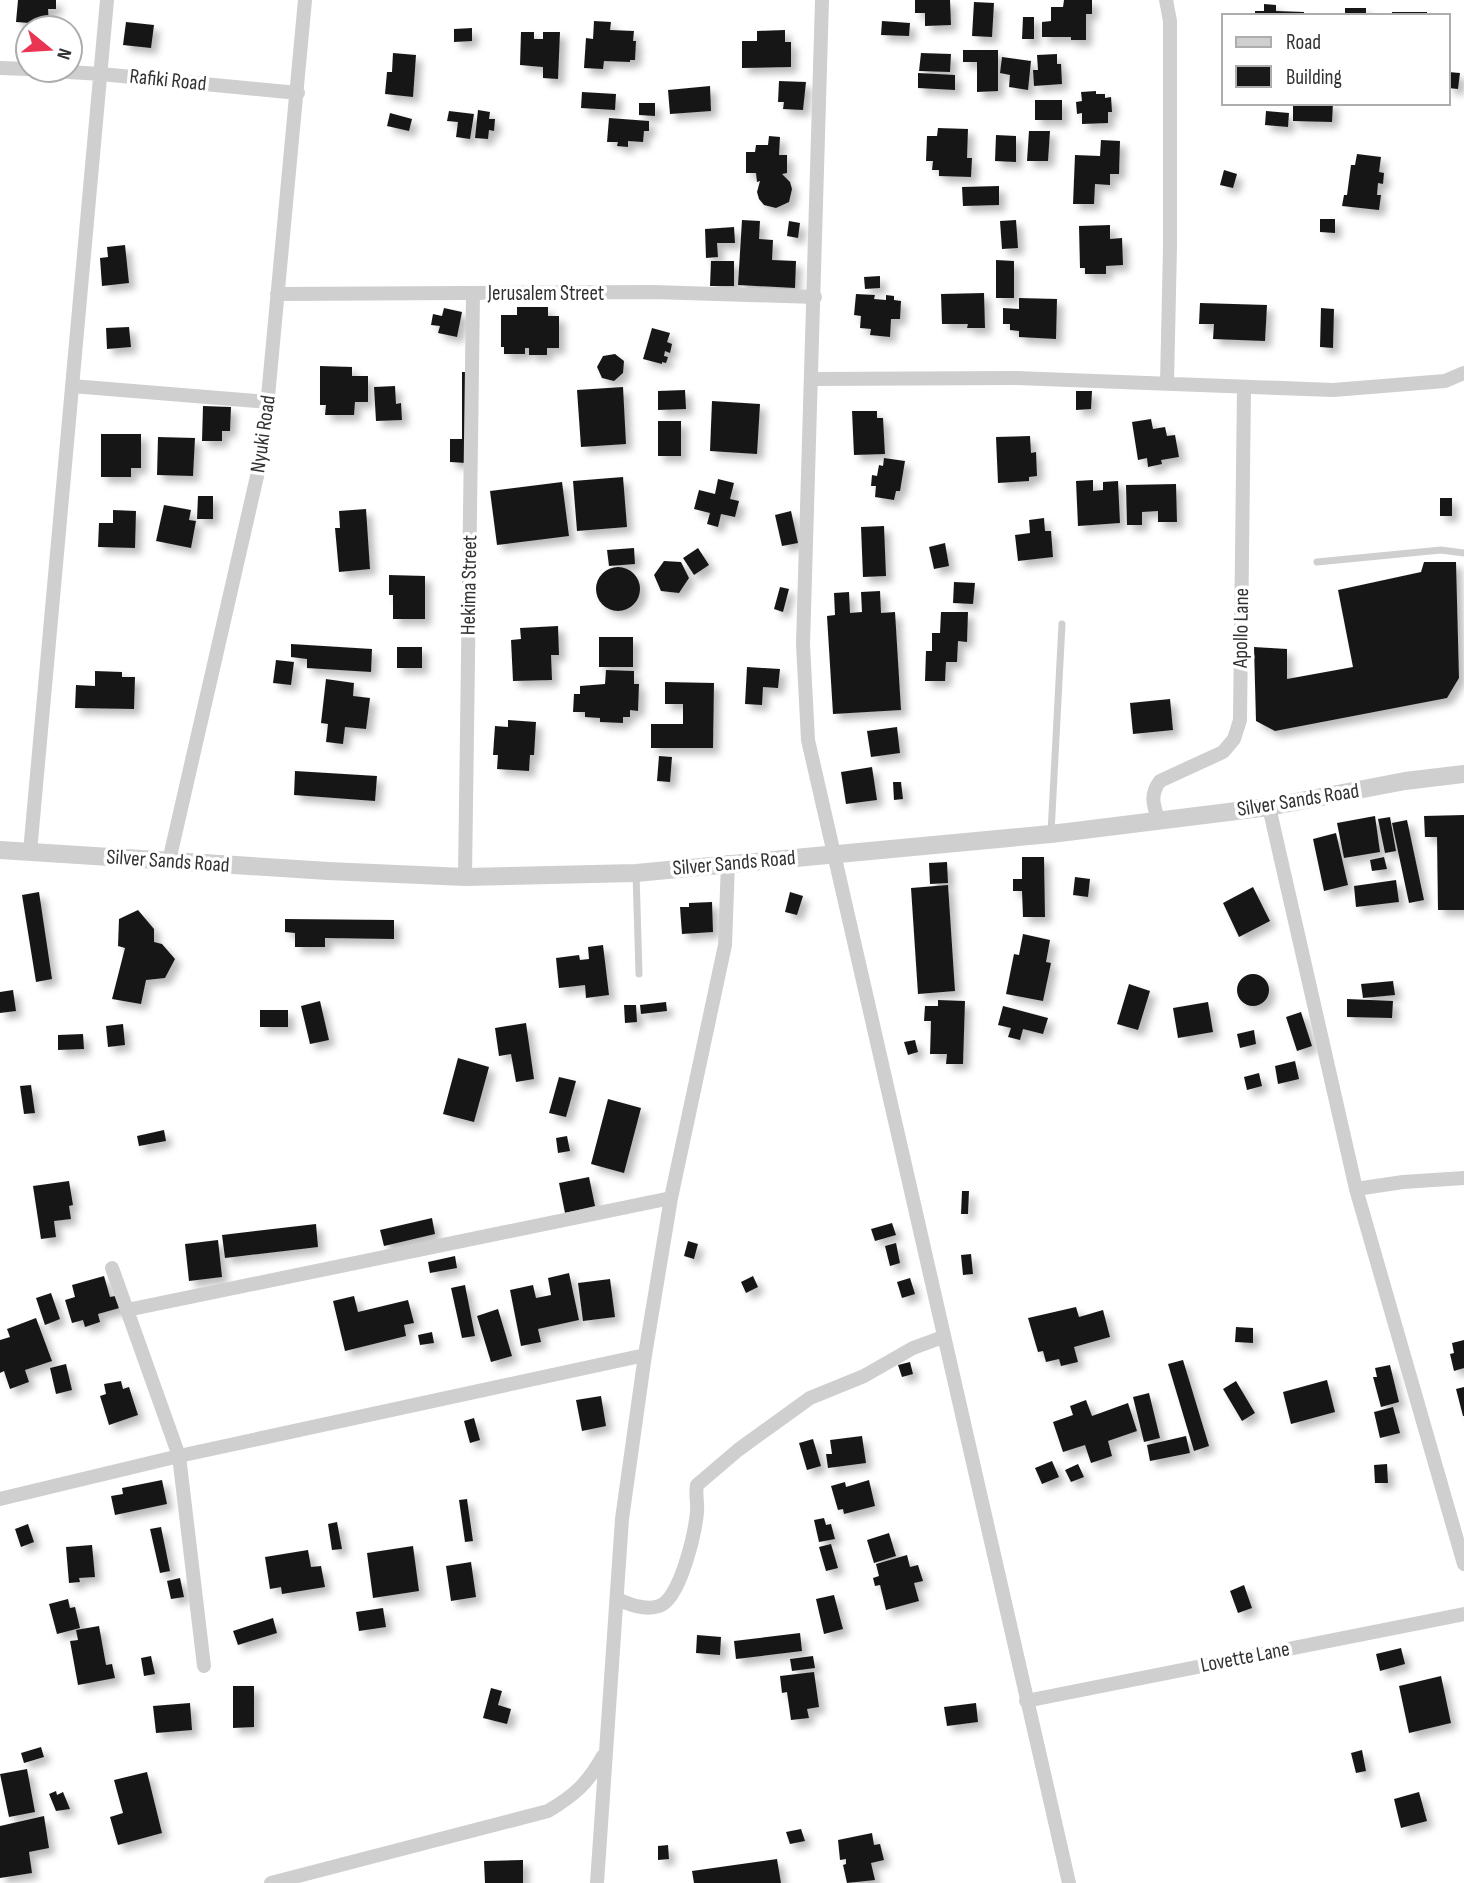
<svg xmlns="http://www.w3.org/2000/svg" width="1464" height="1883" font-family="'Sofia Sans Condensed',sans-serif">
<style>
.building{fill:#191919;filter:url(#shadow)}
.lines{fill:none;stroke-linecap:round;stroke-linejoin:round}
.service{stroke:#cfcfcf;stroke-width:7}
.minor{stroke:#cfcfcf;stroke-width:14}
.tertiary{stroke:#cfcfcf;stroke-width:18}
.labels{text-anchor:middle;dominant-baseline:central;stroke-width:7;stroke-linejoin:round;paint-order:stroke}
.street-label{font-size:21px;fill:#323232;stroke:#fff}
</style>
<defs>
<filter id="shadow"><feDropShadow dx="6" dy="6" stdDeviation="3.5" flood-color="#0004"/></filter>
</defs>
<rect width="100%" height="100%" fill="#fff"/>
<path class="building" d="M18 0H56V9H48L49 23 44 22V24L16 22Z
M915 0H950L951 25 925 26V13H915Z
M1064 0H1092V14H1086V40H1071V37H1042V22L1051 21V7H1063Z
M974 2 994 3 992 37 972 36Z
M1264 4 1276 5V11L1304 12V16H1255V11H1264Z
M1345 8H1366V16H1345Z
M1392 12H1427V16H1392Z
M1023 17H1034V39H1022Z
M594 21 611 22 610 30 634 31 633 41H636L635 60H630V62L604 61 603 69 584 68 586 38 593 39Z
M882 21 910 23 909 36 881 35Z
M126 22 154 25 151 48 123 45Z
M472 28V41L454 42V29Z
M785 30V42H791V67L742 68V41H757V31Z
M521 32H534V39H543V32H560L558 79 543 78V67L520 65Z
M963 50H998V91L977 92V62H963Z
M393 53 416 55 413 97 385 94 387 72H392Z
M921 53 951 54 950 72 919 71Z
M1057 54V64H1061L1062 84 1034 86 1033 70H1038L1037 55Z
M1002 57 1031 61 1028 90 1009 87 1010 75 1000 73Z
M1448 72 1460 73 1458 89 1448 88Z
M918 73 955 75V90L918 88Z
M779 81 806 82 803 110 783 109 784 102H778Z
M710 86 711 111 670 114 668 90Z
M1096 91V94H1105V98L1111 97 1112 112H1108V123L1082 124V113L1077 114 1076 102 1082 101 1081 92Z
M582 92 616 94 615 110 581 108Z
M1035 100H1062V120H1035Z
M639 103H655V116L639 115Z
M1293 103H1333L1332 122 1293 121Z
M478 110 490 112 489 119H495L494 131 489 130 488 139 475 138Z
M449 111 474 114 470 139 456 137 458 122 447 121Z
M1266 111 1289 113 1288 127 1265 125Z
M390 113 412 119 409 131 387 126Z
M609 118 649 121V131H644L643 142 628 141V147L617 146 618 142H607Z
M938 128 968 129 967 158H972L971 177 939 176V170H932L933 161H926L927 136H937Z
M1029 131H1050L1048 161H1027Z
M996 135 1016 136V162L995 161Z
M769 136 780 137 779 155H787V173L782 174 790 182 792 189 789 202 776 208 764 205 759 199 757 192 760 181 757 182 756 173H746V152H755L756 145H768Z
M1101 140 1120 141 1119 174H1110V185L1095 184 1094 204H1073L1075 155 1100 156Z
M1357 154 1381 157 1379 172 1384 173 1383 184 1378 183 1377 195H1381L1379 210 1342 206 1344 195H1347L1351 165H1355Z
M1224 170 1237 174 1233 188 1220 185Z
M999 186V205L963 206 962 187Z
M1320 219H1335V233L1320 232Z
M742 220 760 221 759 239 773 240 772 260 796 261 795 288 738 285Z
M1016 220 1018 248 1002 249 1000 221Z
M789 221 800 223 798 238 787 236Z
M1110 225V239L1122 238 1123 265 1106 266V274H1085V268H1080L1079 226Z
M734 227 735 243H717L718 257 706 258 705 229Z
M125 245 129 283 102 286 100 258 108 257 107 247Z
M996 260 1014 261V298H996Z
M711 261H734V286H710Z
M880 276V288L865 289 864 277Z
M984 293 985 328H967L968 324H942L941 294Z
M856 294 875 295 874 299 886 300V295L894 296V300L901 301 900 319H891L890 337 870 335 871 329 860 328 861 316 854 315Z
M1019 298 1057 299 1056 339 1019 337V331L1010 330V324H1003V308L1019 309Z
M1200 303 1267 305 1265 341 1213 339 1214 324H1199Z
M517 307H548V316H559V348H547V355H529V348H525V354H504V347H501V315H517Z
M444 308 462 312 457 337 438 333 440 326 431 325 433 314 442 316Z
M1321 308 1334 309 1333 348 1320 347Z
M129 327 131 347 107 349 106 328Z
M652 328 670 333 667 342 672 344 670 353 665 351 664 356 668 357 666 363 662 362V364L643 359Z
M615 354 624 361 623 373 614 381 602 378 597 367 603 356Z
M320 366 352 367V376H368V402H355L354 415H325L326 405H320Z
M462 372H467L466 463 450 462V439H462Z
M395 386 396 404 401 403 402 420 376 421 374 387Z
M623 387 626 444 581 447 577 390Z
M685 390 686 409 658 410V391Z
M1076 391H1092L1091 409 1076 410Z
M712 401 760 404 757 454 710 451Z
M203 406 231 407 230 431H222V441H202Z
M852 411H877V418H883L885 454 854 455Z
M1151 419 1153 429 1165 427 1167 436 1175 435 1179 457 1161 460 1162 464 1148 467 1147 458 1138 460 1132 422Z
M658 421H681V456H658Z
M101 434H141V468H131V477H101Z
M1030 436 1031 453 1036 452 1037 476 1029 477V481L998 483 996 437Z
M158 437 195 438 193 476 157 475Z
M884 458 905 461 900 491H896L894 500 875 497 876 486H871L872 475 877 476 879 465 883 466Z
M623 477 627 527 577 531 573 481Z
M718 479 734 483 730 499 739 501 735 517 721 514 718 527 707 524 710 513 694 509 699 490 715 494Z
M1093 480V491L1103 490V482L1118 481 1120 523 1078 526 1076 481Z
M562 482 569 536 497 545 490 491Z
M1176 484 1177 522H1158V511L1142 512V525H1127L1126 485Z
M198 496H213V519H197Z
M1440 498H1452V516H1440Z
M164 505 191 510 189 520 196 521 191 548 156 541Z
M366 509 370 569 339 572 335 528H340L339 511Z
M113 510 136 511 135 548 98 547 99 523H113Z
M791 511 798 543 782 546 775 515Z
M1044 518 1045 531H1051L1053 557 1018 561 1015 535 1030 533 1029 520Z
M884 526 886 576 863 577 861 527Z
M945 543 949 566 934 569 929 547Z
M634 548 635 564 609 566 607 550Z
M698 548 709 565 694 575 683 558Z
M664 561 681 562 689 578 679 593 661 591 654 575Z
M1424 562H1456L1459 678 1447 698 1275 731 1256 721 1254 647 1287 649V679L1353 667 1338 590 1421 572Z
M596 589a22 22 0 1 1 44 0a22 22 0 1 1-44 0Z
M389 575 425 576V619H393V595H389Z
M954 582 975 583 973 604 953 603Z
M780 587 789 589 783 612 774 609Z
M880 591 881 613 895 612 901 710 833 714 827 616 835 615 834 593 849 592 850 613 862 612 861 592Z
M941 612H968L967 642 958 641 957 662H946L945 681H925L926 651H932V633H940Z
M558 626 559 655H551L552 680 513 681 511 640 521 639 520 628Z
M599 637H633V667H599Z
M291 644 372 649 371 672 307 668V659L291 657Z
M397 647H422V668H397Z
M276 660 294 662 291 685 273 683Z
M747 667 780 669 778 688 763 687 762 705 745 704Z
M606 670 634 671V684H639L638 711 630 710V717H623V723L600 722V718L585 717V712H573L574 694H580V686L605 684Z
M95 671 122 672V677H135L134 709 75 708 76 685 95 686Z
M326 679 354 683 353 696 370 698 366 729 345 727 343 744 326 742 328 724 321 723Z
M665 682 714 683 713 748H651V724H683V704H665Z
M1170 699 1173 730 1133 734 1130 703Z
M508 720 536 722 534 755H530L529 771 497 769 498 755H493L495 726 508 727Z
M897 727 900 753 871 757 867 731Z
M659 756 672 757 670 782 657 781Z
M872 767 877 800 846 804 841 772Z
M295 771 377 776 375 801 294 795Z
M893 782H901L903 799 894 800Z
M1464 815V910H1438L1437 837H1425L1424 816Z
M1375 816 1380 852 1344 858 1337 823Z
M1390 817 1396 851 1385 853 1378 819Z
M1407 820 1424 900 1409 903 1392 823Z
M1336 833 1348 885 1324 891 1313 839Z
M1022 857H1044L1045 917H1023L1022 891H1013V879H1022Z
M1384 857 1387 869 1372 871 1370 860Z
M947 862 948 883 930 884 929 863Z
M1075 877 1090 879 1088 897 1073 895Z
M1396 880 1399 902 1356 907 1354 886Z
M948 885 955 991 918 994 911 888Z
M1253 887 1270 921 1239 937 1223 903Z
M39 892 52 979 36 982 22 895Z
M790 892 803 896 797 915 785 912Z
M712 902 713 932 682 934 680 907H689V903Z
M138 910 154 929V942L162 944 175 959 165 978 146 980 141 1004 112 999 125 948 118 946 119 919Z
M285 919 394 920V939L325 938V947H295V933L285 932Z
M1023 934 1050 940 1046 962 1051 963 1043 1001 1006 994 1014 954 1019 955Z
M603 945 609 995 586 998 585 985 559 988 556 958 579 955 580 960 589 959 588 947Z
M1237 990a16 16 0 1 1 32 0a16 16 0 1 1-32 0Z
M1393 981 1395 995 1363 998 1361 984Z
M1129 984 1150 991 1138 1030 1117 1024Z
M13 990 16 1011 0 1013V992Z
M1347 999 1393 1001 1392 1018 1347 1017Z
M938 1000 965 1001 963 1064H946L947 1054H930L931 1021H924L925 1006H938Z
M320 1001 329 1040 310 1044 301 1006Z
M666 1002 667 1011 641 1014 640 1005Z
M1208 1002 1213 1032 1178 1038 1173 1008Z
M624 1005H636L637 1022 625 1023Z
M1003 1006 1048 1018 1043 1034 1023 1029 1020 1040 1008 1037 1011 1028 998 1025Z
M260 1010H288V1027H260Z
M1301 1012 1312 1046 1297 1051 1286 1017Z
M526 1023 534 1079 516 1082 511 1054 499 1056 495 1028Z
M123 1024 125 1045 108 1047 106 1026Z
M1254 1030 1256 1044 1240 1048 1237 1034Z
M83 1034 84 1049 58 1050V1035Z
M915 1040 918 1052 908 1055 904 1042Z
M458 1058 489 1067 474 1122 443 1114Z
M1295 1061 1299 1079 1278 1084 1275 1066Z
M1259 1073 1262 1086 1247 1090 1244 1077Z
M559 1077 576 1081 566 1117 549 1113Z
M31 1085 35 1113 24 1114 20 1086Z
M608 1099 641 1108 624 1173 591 1164Z
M164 1130 166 1141 139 1146 137 1136Z
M567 1136 570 1151 558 1153 556 1138Z
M589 1177 595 1206 565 1213 559 1183Z
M69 1181 73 1205 69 1206 71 1219 54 1221 56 1237 41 1239 33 1186Z
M962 1191H969L968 1214H961Z
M432 1218 435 1234 384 1246 380 1230Z
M892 1223 896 1235 875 1241 871 1229Z
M316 1224 318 1247 225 1258 222 1235Z
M218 1240 222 1277 189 1281 185 1244Z
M688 1241 698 1244 694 1259 684 1256Z
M896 1243 900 1263 890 1266 885 1246Z
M971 1254 973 1274 963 1275 961 1255Z
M455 1256 457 1268 430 1273 428 1262Z
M569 1273 579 1320 538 1329 541 1342 521 1346 510 1290 533 1285 536 1298 551 1295 548 1278Z
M104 1276 110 1297 120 1295 123 1307 98 1314 100 1322 85 1327 83 1320 72 1323 65 1300 75 1297 72 1285Z
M753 1276 758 1287 746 1293 741 1282Z
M910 1278 915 1294 902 1298 897 1282Z
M610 1279 615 1317 583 1321 578 1283Z
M465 1285 475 1336 462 1338 451 1288Z
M51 1293 60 1319 45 1325 36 1298Z
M354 1296 358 1312 408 1300 414 1323 404 1325 406 1336 345 1351 333 1301Z
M1076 1307 1079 1317 1103 1310 1110 1337 1074 1347 1078 1362 1061 1366 1059 1359 1046 1362 1043 1351 1038 1352 1028 1318Z
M498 1309 512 1356 491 1362 477 1316Z
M36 1318 52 1361 25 1370 29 1382 10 1389 4 1371 0 1373V1340L10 1337 7 1329Z
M1236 1327 1253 1328V1343L1235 1342Z
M432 1332 434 1343 420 1345 418 1335Z
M1464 1340V1368L1454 1371 1450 1354 1454 1353 1452 1343Z
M1183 1360 1209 1446 1194 1451 1168 1364Z
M910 1362 913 1374 902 1377 898 1365Z
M66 1364 72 1390 56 1394 50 1368Z
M1390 1365 1399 1402 1381 1407 1373 1377H1377L1375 1368Z
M1327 1380 1335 1412 1291 1424 1283 1392Z
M121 1381 123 1389 129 1387 138 1415 109 1425 100 1396 106 1394 104 1384Z
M1236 1381 1255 1413 1242 1421 1223 1389Z
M1464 1387V1416H1463L1456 1389Z
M1149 1393 1160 1438 1144 1442 1133 1397Z
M601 1396 606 1426 582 1431 576 1400Z
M1086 1400 1092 1416 1128 1403 1137 1431 1108 1441 1112 1456 1091 1463 1085 1445 1063 1452 1053 1422 1073 1415 1070 1406Z
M1393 1407 1400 1433 1380 1438 1374 1412Z
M474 1418 480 1440 470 1443 464 1421Z
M862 1436 866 1463 828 1468 826 1454H832L830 1440Z
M1186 1436 1190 1453 1150 1461 1147 1445Z
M813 1439 821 1466 807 1470 799 1443Z
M1052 1461 1059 1477 1042 1484 1035 1468Z
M1078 1464 1084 1477 1071 1482 1065 1470Z
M1387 1464 1388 1483H1375L1374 1465Z
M162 1480 167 1504 115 1515 111 1496 123 1494 122 1488Z
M869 1480 875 1506 844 1514 843 1509 838 1510 831 1486 845 1482 846 1487Z
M467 1499 473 1541 465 1542 459 1500Z
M824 1518 826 1525 831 1524 835 1539 819 1542 814 1520Z
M337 1522 342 1549 332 1550 328 1524Z
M28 1524 34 1542 21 1547 15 1529Z
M161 1527 170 1571 160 1573 150 1529Z
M889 1533 896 1556 874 1563 867 1540Z
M831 1544 838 1568 826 1571 819 1547Z
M92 1545 95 1577 79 1578 80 1582 69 1583 66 1547Z
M413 1546 419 1591 373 1598 367 1553Z
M308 1550 311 1567 321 1566 325 1587 282 1594 281 1587 270 1589 265 1557Z
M907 1555 910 1567 918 1565 923 1581 914 1583 919 1601 886 1610 880 1585 875 1586 873 1578 879 1576 876 1564Z
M471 1562 476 1597 451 1601 446 1566Z
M180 1578 184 1597 171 1599 167 1581Z
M1244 1585 1252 1608 1238 1613 1230 1591Z
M834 1595 843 1629 824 1634 816 1599Z
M68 1599 70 1608 75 1607 80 1628 57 1634 49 1604Z
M383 1608 386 1627 359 1631 356 1612Z
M273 1618 277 1633 238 1645 233 1631Z
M99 1626 106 1665 112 1664 115 1678 78 1685 70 1641 78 1640 76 1630Z
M800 1633 802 1651 736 1659 734 1641Z
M697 1635 721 1637 720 1655 696 1653Z
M1401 1648 1405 1664 1380 1671 1376 1654Z
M151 1656 155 1674 144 1676 141 1658Z
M813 1656 815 1668 792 1671 790 1659Z
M814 1672 819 1707 807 1709 809 1718 791 1720 787 1692 782 1693 780 1676Z
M1441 1676 1451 1723 1409 1733 1399 1686Z
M233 1686H254V1727L233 1728Z
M491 1688 502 1691 498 1705 511 1709 507 1724 483 1718Z
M190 1703 192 1730 156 1733 153 1706Z
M976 1703 978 1722 947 1726 944 1707Z
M41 1747 44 1757 24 1763 21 1753Z
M1362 1750 1366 1771 1356 1773 1351 1753Z
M27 1769 35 1812 9 1817 0 1774Z
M147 1772 162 1833 118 1845 110 1817 123 1813 114 1780Z
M56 1791 57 1795 63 1792 70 1809 56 1811 49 1794Z
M1419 1792 1427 1821 1401 1828 1394 1799Z
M44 1816 49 1848 29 1852 32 1873 0 1878V1826Z
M801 1829 805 1841 790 1844 786 1832Z
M872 1833 874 1845 880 1844 884 1860 871 1863 875 1880 847 1883 843 1865 846 1864V1859L840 1860 838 1840Z
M668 1845 669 1859 658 1860V1846Z
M777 1859 781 1883H694L692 1871Z
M523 1860V1883H485L484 1861Z"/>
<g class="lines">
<path class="service" d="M1317 562 1441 550 1464 553
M1051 833 1062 624
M636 873 639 974"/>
<path class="minor" d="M822 0 803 644 808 740 1069 1883
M1166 0 1170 21V247L1167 383
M0 68 28 69
M37 70 101 74 298 93
M277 294 653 292 815 297
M812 379 1015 378 1333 390 1445 381 1464 373
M72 386 269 402
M1269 807 1356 1189 1464 1564
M1158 819C1153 804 1150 794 1160 781L1223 752 1234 739 1240 720 1244 388
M30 852 107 0
M169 861 263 450 305 0
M465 877 473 294
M1356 1189 1403 1182 1464 1178
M112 1268 179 1456 204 1666
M127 1310 671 1198
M0 1499 179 1456 645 1355
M617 1599C629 1604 645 1611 659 1606 680 1600 695 1533 697 1512 698 1503 695 1494 697 1485L738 1450 810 1398 864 1376 913 1348 943 1337
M1026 1701 1464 1614
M271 1883 548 1811C575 1795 588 1783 603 1756
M597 1883 622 1519 645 1355 671 1198 725 945 728 862"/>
<path class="tertiary" d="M0 850 328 871 465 877 636 873 1051 834 1269 807 1405 781 1464 774"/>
</g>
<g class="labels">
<g class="street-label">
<text transform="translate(168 80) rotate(6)">Rafiki Road</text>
<text x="546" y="293">Jerusalem Street</text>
<text transform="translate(263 434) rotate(-82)">Nyuki Road</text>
<text transform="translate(469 585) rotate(-89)">Hekima Street</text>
<text transform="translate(1241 628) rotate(-89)">Apollo Lane</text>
<text transform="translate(1298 800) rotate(-9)">Silver Sands Road</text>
<text transform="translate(168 861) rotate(4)">Silver Sands Road</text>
<text transform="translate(734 863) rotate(-5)">Silver Sands Road</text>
<text transform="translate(1245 1657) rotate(-11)">Lovette Lane</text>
</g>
</g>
<rect x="1222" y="14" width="228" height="91" fill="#ffffff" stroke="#adadad" stroke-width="2"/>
<rect x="1236" y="37" width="35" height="10" fill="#cfcfcf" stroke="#adadad" stroke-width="2"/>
<text x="1286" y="49" font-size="21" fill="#323232">Road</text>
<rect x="1236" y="66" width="35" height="21" fill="#191919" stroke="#adadad" stroke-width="2"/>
<text x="1286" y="84" font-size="21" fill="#323232">Building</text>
<g transform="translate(49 49) rotate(108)"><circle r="33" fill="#ffffff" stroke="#adadad" stroke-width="2"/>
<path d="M0-5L12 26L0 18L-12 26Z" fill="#e93452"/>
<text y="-10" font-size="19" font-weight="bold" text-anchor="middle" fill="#323232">N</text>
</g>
</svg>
